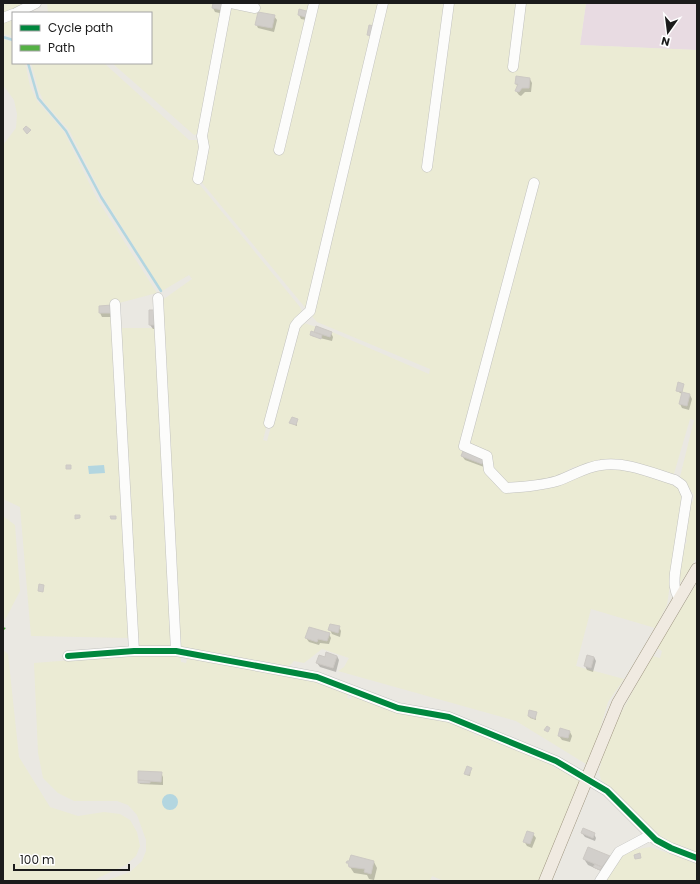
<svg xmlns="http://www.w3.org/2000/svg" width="700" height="884" font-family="Poppins,sans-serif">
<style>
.industrial{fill:#e8dbe2}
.farmland{fill:#ebebd4}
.water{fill:#b3d6e0}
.shadow{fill:#0003}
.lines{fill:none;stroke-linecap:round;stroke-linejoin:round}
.stream{stroke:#b3d6e0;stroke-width:2.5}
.building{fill:#d2cfcb;stroke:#cdc9c4}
.minor-casing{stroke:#c2c2bf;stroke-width:11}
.major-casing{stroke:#9f9680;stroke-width:13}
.minor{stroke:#fcfcfb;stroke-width:10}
.major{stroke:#f0eae1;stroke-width:12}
.quiet{stroke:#55b145;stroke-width:5;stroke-dasharray:10 5;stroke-linecap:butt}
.cycleway-casing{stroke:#fff;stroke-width:8}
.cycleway{stroke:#00873e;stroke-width:6}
</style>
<rect width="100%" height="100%" fill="#eae8e2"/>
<path class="industrial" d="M586 3H697V50L580 45Z"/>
<path class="farmland" d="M3 3H29L3 16Z
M47 3H226L200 133 194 135 112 63H151V13H48Z
M251 3H447L425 171H431L452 3H586L580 45 697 50V557L679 585 682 545 686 544 687 540 683 538 690 504 693 501 694 495 680 477 694 420 690 419 673 477 626 463 581 468 574 467 568 470 564 475 505 492 597 468 626 469 674 484 681 489 683 495 667 605 655 628 591 609 576 666 624 679 608 702 595 746 586 764 516 721 338 671 344 667 349 658 322 649 304 663 294 661 289 666 181 647 179 638 161 301 192 279 189 275 162 291 103 196 69 130 44 102 39 91 31 63H104L189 140H200V155L195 179 300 307 303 314 293 324 263 440 267 441 298 329 304 323 332 332 429 374 430 369 317 322 199 179 207 128 229 8Z
M13 19V36L3 34V22Z
M3 39 13 42V63H25L30 86 37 101 64 132 97 199 157 293 119 303 131 638 31 636 20 507 3 499V145L16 128 17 114 14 100 3 85Z
M119 328H158L171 647 136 648Z
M3 516 15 525 20 591 5 620 3 619Z
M697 583V854L665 841 601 780 599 772 604 749 620 715 652 656 660 658 662 651 657 648Z
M3 650 8 654 19 757 50 807 78 816 104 812 120 814 130 820 137 832 140 846 136 856 126 865 98 878 95 881H3Z
M180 654 181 662 186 663 188 656 320 682 348 693 347 698 351 699 352 695 449 720 474 731V735L478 736 479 733 554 764V768L559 769 561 767 581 779 539 881H444L432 876 430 881H105L130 872 142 861 146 851V840L137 815 128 805 117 801H74L58 793 43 778 38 753 34 663 123 656Z
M650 847 697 863V881H604L626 851Z"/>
<path class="water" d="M104 465 105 473 89 474 88 466Z
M162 802a8 8 0 1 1 16 0a8 8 0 1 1-16 0Z"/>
<path class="shadow" d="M214 3H227L224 14 215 12 213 8Z
M300 10 311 21 301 19 299 15Z
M274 16 277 20 274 32 258 28 256 24Z
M530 79 532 83 531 92H525L521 96 519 95 516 91 518 87 516 84Z
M112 306 114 317H102L100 313Z
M150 311 157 329H153L150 325Z
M315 331 331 333 333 337 332 341 312 336 311 335 316 334Z
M683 384 682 393 690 395 692 399 689 410 682 408 680 404 682 394 677 391Z
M297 420V426L290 423Z
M462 456 483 459 484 467 465 460Z
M339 627 341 631 340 637 332 634 330 630Z
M329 634 331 638 329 644 320 643 319 645 309 642 306 638Z
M337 656 339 660 336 672 320 667 317 663 325 658Z
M588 656 594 657 596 661 593 672 587 670 585 666Z
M536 713V720L530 718 529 716Z
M570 732 572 736 570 742 562 740 559 736Z
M471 769 470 776 466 775 465 774Z
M161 773 163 777V785L140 784 139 782Z
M582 833 594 834 596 838 595 841 585 837Z
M533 834 536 838 532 848 527 846 524 841Z
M609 857 613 863 601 871 588 865 584 859Z
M374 862 377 868 374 880 369 879 367 875 354 873 350 867Z"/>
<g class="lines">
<path class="stream" d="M3 37 13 40
M28 63 38 98 66 131 101 197 161 291"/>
</g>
<path class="building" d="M213 3H224L222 10 212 8Z
M299 9 310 12 309 18 298 15Z
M258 12 275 15 272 28 255 25Z
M369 25 375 26 373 36 367 35Z
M516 76 530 78 529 88H522L519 92 515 91 518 84H515Z
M26 126 31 130 27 134 23 129Z
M112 305V313H99V306Z
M149 310H154L155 325H149Z
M316 326 332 332 330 337 314 332Z
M311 331 322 335 321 339 310 335Z
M678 382 684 384 682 392 676 391Z
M682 392 690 394 687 406 679 404Z
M292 417 298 419 296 425 289 423Z
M463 451 484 458 482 464 461 456Z
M66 465H71V469H66Z
M75 515H80V518L75 519Z
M110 516H116V519H111Z
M39 584 44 585 43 592 38 591Z
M330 624 340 626 338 633 328 630Z
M309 627 330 633 327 641 318 639 317 642 305 638Z
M326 652 337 656 333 668 316 663 319 655 325 657Z
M587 655 594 657 591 668 584 666Z
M529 710 537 712 535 719 528 716Z
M547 726 550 728 548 732 544 730Z
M560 728 570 731 568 738 558 736Z
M467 766 472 768 469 775 464 774Z
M138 771 162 772 161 782 138 780Z
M138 780 150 781V783H138Z
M583 828 595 833 593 838 581 833Z
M527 831 534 833 530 844 523 842Z
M588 847 610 856 602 867 583 859Z
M640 853 641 858 635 859 634 855Z
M351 855 374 861 371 874 364 872 365 869 349 867 348 863H346L347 861H349Z
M595 864 602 867 600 870 593 867Z"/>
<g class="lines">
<defs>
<path id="minor" d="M231 3 255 8
M16 13 36 3
M3 18 13 14
M513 67 521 3
M279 150 314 3
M427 167 449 3
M198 179 204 147 202 136 227 3
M534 183 464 446 487 456 489 470 506 488C523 487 540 486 557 481 572 476 585 467 601 465 625 461 652 473 675 480L682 485 687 496 675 573C674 583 674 590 679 598
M158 298 176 651
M115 304 134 651
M269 423 295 326 298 322 310 311 383 3
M68 656 134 651H176L317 677 398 708 449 717 556 761 607 791 656 840 671 848 697 858
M600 881 619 852 651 835"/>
<path id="major" d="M545 881 618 703 697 569"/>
</defs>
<use href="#minor" class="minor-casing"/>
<use href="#major" class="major-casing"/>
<use href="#minor" class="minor"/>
<use href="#major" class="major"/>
<path class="quiet" d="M3 629 4 630"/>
<defs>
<path id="cycleway" d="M68 656 134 651H176L317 677 398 708 449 717 556 761 607 791 656 840 671 848 697 858"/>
</defs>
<use href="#cycleway" class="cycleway-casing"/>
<use href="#cycleway" class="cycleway"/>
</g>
<rect width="700" height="884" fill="none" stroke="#1b1b1b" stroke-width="8"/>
<rect x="12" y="12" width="140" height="52" fill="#ffffff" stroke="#a4a4a4"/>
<rect x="20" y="25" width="20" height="6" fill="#00873e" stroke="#a4a4a4"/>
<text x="48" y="32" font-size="12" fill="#1b1b1b">Cycle path</text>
<rect x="20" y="45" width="20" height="6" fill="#55b145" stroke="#a4a4a4"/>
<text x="48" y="52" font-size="12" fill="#1b1b1b">Path</text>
<g transform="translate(668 32) rotate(194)" stroke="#ffffff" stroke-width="3" paint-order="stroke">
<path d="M0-3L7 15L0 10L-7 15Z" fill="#1b1b1b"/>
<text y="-6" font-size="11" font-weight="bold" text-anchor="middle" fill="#1b1b1b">N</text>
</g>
<path d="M14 864v6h115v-6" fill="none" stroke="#1b1b1b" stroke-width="2"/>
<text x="20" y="864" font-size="12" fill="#1b1b1b" stroke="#ffffff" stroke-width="3" paint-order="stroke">100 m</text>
</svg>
